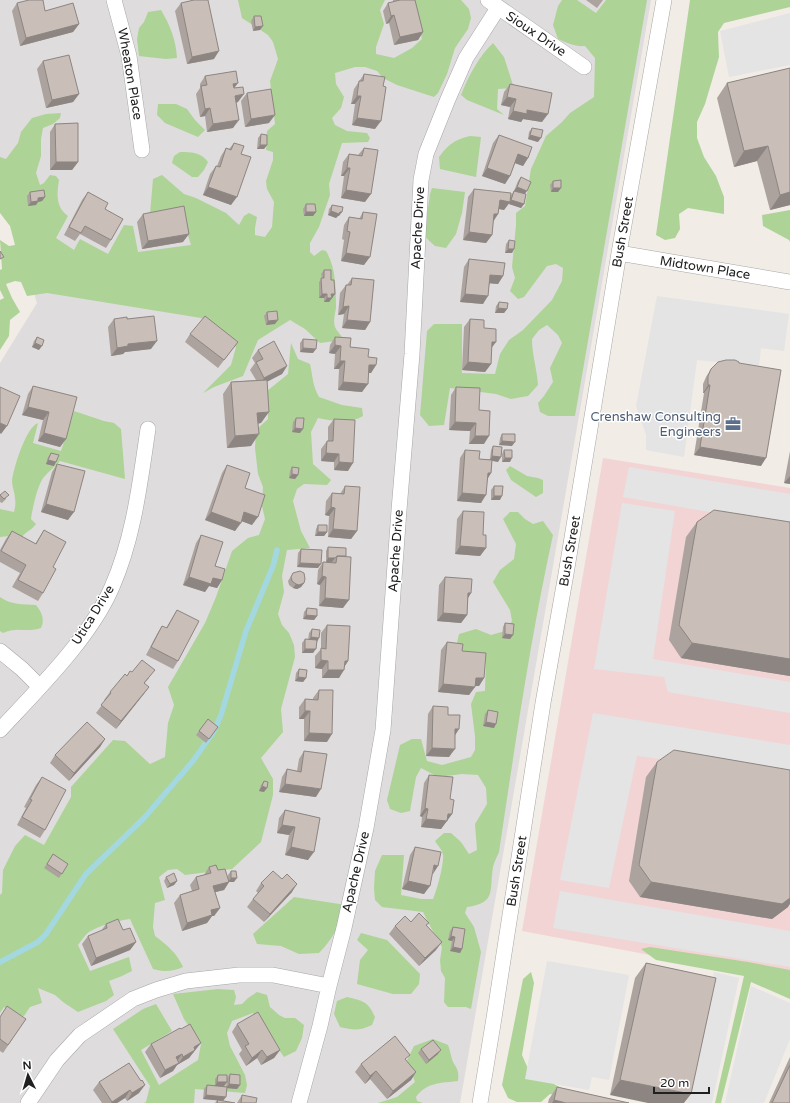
<svg xmlns="http://www.w3.org/2000/svg" width="790" height="1103" font-family="'Varela Round',sans-serif">
<style>
.residential{fill:#dedcdd}
.commercial{fill:#f2d4d5}
.forest{fill:#aed397}
.parking{fill:#e4e4e4}
.lines{fill:none;stroke-linecap:round;stroke-linejoin:round}
.stream{stroke:#a3d8e1;stroke-width:5.5}
.street-casing{stroke:#a7a7a7;stroke-width:16}
.street{stroke:#fff;stroke-width:15}
.wall{fill:#ada39e;fill-rule:evenodd}
.shaded-wall{fill:#8d8581}
.building{fill:#c9beb8;stroke:#8d8581}
.labels{text-anchor:middle;dominant-baseline:central;stroke-width:3;stroke-linejoin:round;paint-order:stroke}
.street-label{font-size:13px;fill:#202020;stroke:#fff}
.service-label{font-size:13px;fill:#4e5e75;stroke:#fff;text-anchor:end}
</style>
<rect width="100%" height="100%" fill="#f1ece5"/>
<path class="residential" d="M0 0H651L460 1103H0V363L37 303 0 179Z"/>
<path class="commercial" d="M603 458 790 488V981L522 931Z"/>
<path class="forest" d="M238 0H385L380 10 384 24 376 47V54L394 58 412 48 422 39 414 3 416 0H461L469 9 471 18 468 29 455 48 447 74 438 93 434 97 397 85 383 78 377 71 365 67H355L335 73 336 84 344 97 341 108 332 118 335 125 347 131 367 133 370 138 368 142 342 143 329 184 330 195 319 227 310 243V252L314 256 322 250 326 251C336 267 336 290 336 308 335 313 333 322 335 327 337 332 342 335 343 340L320 343 305 329 290 320 258 340 243 376 214 387 203 393 231 365 236 347 201 318 47 293 27 296 21 282 15 281 6 284 12 298 20 312 10 320 9 336 0 350V300L4 298 0 290V270L2 269 0 240 9 246 15 245 10 226 0 213V157L6 159 18 143 21 132 32 118 46 114 61 113 60 118 53 124 43 128 41 139V156L36 173 40 185 44 183 50 175 56 176 59 180C57 193 55 207 68 216L56 238 74 250 80 239 108 254 124 225 133 226 138 252 191 245 180 209 150 214 153 179 162 175 184 194 196 198 226 213 239 225 244 216 249 213 257 217 255 228V235L265 237 272 227 273 214 274 202 267 189 266 181 273 160V152L266 150 267 131 275 124 270 81 278 59 273 42 268 35 242 18Z
M562 0H577L596 13 606 0H647L575 416H548L540 412 538 403 544 396 553 382 550 368 562 343 558 335 547 325 539 330 532 339C532 355 537 369 538 385L528 396 511 399 496 394 450 388 444 425 429 426 420 415 427 331 434 324H462V373L495 374 500 354 509 340 523 330 552 300 562 281 563 268 556 264 547 266 524 297 518 299 510 291 515 278 512 267 516 225V213L525 206 531 169 546 136 562 122 570 113 594 97 595 58 585 46C576 47 567 43 558 39L553 25 558 6Z
M690 0H790V7L724 23 718 32 719 57 705 104 697 122V138L704 157 716 176 724 197V214L688 208 679 214 680 229 675 238 665 240 656 235Z
M161 10C170 25 176 40 177 58L166 59 139 56 137 39 139 28 144 22 148 12Z
M493 43 504 57 514 88 498 89 497 109 504 115 467 100 461 95C468 77 479 56 493 43Z
M158 104H176L187 109 195 120 205 130 198 137 165 123 157 115Z
M470 136 481 137 476 177 440 169 439 157C449 144 454 140 470 136Z
M180 152C191 152 201 152 208 162L204 170 198 177H192L172 163 174 156Z
M432 188 465 192 462 213 456 234 446 248 435 246 424 236 430 194Z
M790 210V242L789 240 763 226 762 215Z
M291 343 298 359 310 364C313 377 312 384 319 397L342 405 362 408 363 416C350 424 333 421 318 418L311 432 313 464 331 480 327 485 304 484 297 489 293 501 301 531 310 548 287 550 282 576 284 592 278 614 282 625 289 633 294 645 295 657 281 709 283 732 261 758 273 779V795L261 842 232 869 185 875 177 869 168 870 159 877 165 900 155 903 153 927 155 936C168 946 176 952 183 967 173 972 163 972 153 969L130 919C116 921 101 925 89 932 85 935 81 941 78 945L90 971 129 957 132 971 122 976 109 981 114 995 106 1001 78 1012 63 1002 55 995 38 988 42 1003 30 1007 24 1016 14 1015 4 1007 0 1013V895L2 893 3 870 15 846 25 835 44 845 71 797V787L113 740 125 741 150 764 165 757 168 723 174 705 168 687 205 623 216 597 232 551 248 538 259 535 265 519 262 506 263 487 258 474 255 448 256 430 268 419 267 391 288 374Z
M74 411 104 421 114 423 121 429 125 479 60 461C55 467 49 471 44 477 38 483 32 510 31 519L36 524C32 530 25 532 21 538L9 536 0 537V509L14 512C15 508 16 503 15 499 15 493 12 487 12 481 13 469 26 427 38 423L33 443 61 451Z
M510 466 527 476 538 478 543 480V493L536 497 511 480 506 470Z
M510 512H518L525 519 533 524 543 521 553 535C530 640 515 746 499 852 497 857 494 862 493 867 489 890 497 903 467 907L465 913 474 927 481 952 471 1009 466 1007H448L444 1002 445 978 441 971 440 960 442 947 430 926 423 912 382 907 375 900 374 888 375 871 382 855H404L401 895 421 899H433C437 890 444 864 443 855 442 849 438 846 435 841L444 833H451L461 842 469 854 477 850 475 824 487 804 486 788 478 775 462 774 438 777 421 768 416 777 410 811 401 813 390 809 387 800 400 745 412 739H421L427 761 442 765 471 757 475 750V736L471 704 476 692 485 691 486 657 463 653 457 643 459 634 476 629 491 635 505 631 512 621 510 610 493 582 500 570 514 559 516 544 503 519Z
M0 597C10 605 24 604 36 605 42 612 45 620 41 628 28 633 16 626 3 633L0 631Z
M294 897 346 905C340 924 333 939 319 953L299 954 281 946 257 944 253 934Z
M361 933 387 940 420 974 419 984 411 994H393L357 984 360 960 368 950 357 940Z
M650 947 748 962 790 970V999L751 982 721 1103H715L744 976 656 960 641 949Z
M531 972 534 983 522 1055 529 1071 590 1103 550 1094 541 1102H517L508 1098 502 1085 523 979Z
M218 989 234 990 236 997 234 1005 242 1004 248 998 257 992 267 995 270 1007 279 1015 285 1018H295L304 1025 302 1038 296 1051 284 1057 253 1013 232 1021 227 1033 230 1046 245 1075 247 1085 245 1093 195 1089 194 1103H143L146 1102 150 1086 113 1029 143 1009 156 1004 172 1031 141 1050 159 1085 198 1060 201 1044 184 1019 173 994Z
M347 997C363 1001 368 1001 375 1017L372 1025C359 1031 353 1030 340 1027L334 1014 337 1001Z
M433 1039 448 1045C450 1050 451 1057 453 1062 458 1070 459 1072 458 1081 441 1083 427 1082 416 1097L417 1101 423 1103H378L397 1097 415 1082 407 1060 414 1046Z"/>
<path class="parking" d="M790 13V65L729 77 720 31Z
M657 296 789 314 784 351 761 348 759 366 697 360 684 457 646 450V435L636 406Z
M629 467 790 494V526L623 497Z
M622 503 675 511 653 659 790 682V713L668 692 664 677 594 669Z
M593 713 790 745V775L637 756 609 888 560 880Z
M560 891 790 931V967L553 928Z
M547 961 629 975 609 1080 592 1077 589 1090 525 1079Z
M714 972 739 978 712 1103H686Z
M751 986 790 1003V1039L764 1103H725Z"/>
<g class="lines">
<path class="stream" d="M0 962 38 942 46 934 86 874 144 818 193 761 214 731 221 715 246 631 273 566 277 550"/>
<defs>
<path id="street" d="M114 0 129 56 142 150
M488 0 584 67
M619 253 790 282
M0 651 22 669 40 687
M0 730C38 689 90 638 112 587 134 537 140 482 148 429
M28 1103 57 1060 80 1035 133 999 156 990 186 981 239 975H273L329 986
M299 1103 320 1026 329 986 344 928 366 828 383 730 399 510 412 354 421 180 426 154 448 99 466 58 498 8
M480 1103 494 1018 543 703 566 574 619 253 664 0"/>
</defs>
<use href="#street" class="street-casing"/>
<use href="#street" class="street"/>
</g>
<path class="wall" d="M393 0H415L423 32 418 40 394 45 389 23 386 24 383 11 388 3 393 2Z
M586 0H603L597 8Z
M17 3 45 11 79 24 73 32 20 46 12 11Z
M181 3 214 59 187 64 175 11Z
M254 16 260 30 253 31 251 21Z
M43 61 79 94 73 102 46 108 37 69Z
M790 68V205L770 210 757 161 734 167 717 98 727 83Z
M364 74 383 86 375 129 352 125 355 104H351L354 89Z
M205 76 234 88 238 102 236 103 233 128 207 132 205 116 200 117 196 94 200 88V84Z
M510 84 542 122 523 119 521 122 508 119 510 107 501 105 504 92Z
M247 93 269 123 245 127 241 101Z
M55 124 78 162 72 170H50V132Z
M532 128 538 142 528 139 529 132Z
M261 134 267 145 264 149H257L258 138Z
M499 135 528 158 523 166 515 163 510 176 505 184 482 176 493 143Z
M234 143 241 154 231 205 203 195 210 174 216 166H217L221 156 226 148 229 149Z
M364 148 365 202 341 198 344 176H341L343 162 349 154 358 155Z
M521 177 525 194 524 204 521 208 509 204V203L504 210 499 209 498 214 493 221 492 235 486 243 463 240 468 197 474 189 511 195 514 191 518 181Z
M553 181 558 192H551L550 185Z
M30 192 45 197 42 201 38 202 36 205 28 206 27 196Z
M88 192 105 209 111 240 106 248 80 234 75 241 64 235 82 200Z
M306 204 316 212 313 216H304L303 209Z
M332 205 339 216H338L336 218 328 215 329 209Z
M363 212 364 265 341 261 344 240 342 239 344 225 349 217 359 219Z
M143 214 183 242 142 249 137 222Z
M509 240 514 249 512 253H505L506 244Z
M469 259 503 276 498 284 490 283 483 304 460 302 464 267Z
M324 270 331 280 335 294 329 302H324V298H319V282L322 278 321 274Z
M352 278 370 322 365 330 342 328 344 314 338 315 340 293 346 285H347Z
M499 302 507 309 504 313H495L496 306Z
M267 312 275 324 266 325 264 316Z
M114 319H127L151 349 125 352 123 354 111 356 108 327Z
M470 319 484 328 492 348 491 364 485 372 462 370 464 327Z
M190 334 238 342 218 368 185 342Z
M37 337 39 350 32 347 34 341Z
M335 337 350 347 368 357 376 365 371 373H368L362 392 338 390 339 369H334L335 354 329 353 330 345Z
M303 339 313 353 300 352V343Z
M258 350 287 366 282 374 267 381 261 423 258 424 251 446 227 448 223 394 231 382 256 380 250 370 255 363 252 358Z
M739 363 761 466 694 455 704 393H703V384L706 377 711 369Z
M33 386 66 439 60 447 38 441 43 420 22 415 28 394Z
M456 387 479 410 484 444H469L470 431 449 430 451 395Z
M296 418 300 433 292 432 293 422Z
M334 419 348 471 334 470V462L321 461V449L327 441H328V427Z
M502 434 512 446 499 445 500 438Z
M493 446 498 462 492 461 491 473 488 478 481 503 457 501 460 458 465 450 479 459H490L491 450Z
M504 450 510 462H502V454Z
M790 451V484L784 483Z
M51 453 54 466 46 464 48 457Z
M57 464 68 520 41 512 52 472Z
M227 465 245 488 252 525 241 521 235 531 205 520 222 473Z
M292 467 298 475 295 479 289 478 290 471Z
M345 486 357 531 351 539 328 537 329 516 325 515 326 501 332 493 340 494Z
M494 486 500 500H491V490Z
M5 491 6 499 2 503 0 502V496Z
M463 511 483 535 486 548 480 556 455 554 457 519Z
M697 522H790V676L681 658 669 640 686 537Z
M318 525 327 532 324 536H315L316 529Z
M44 530 53 567 43 593 38 601 12 587 20 573 0 562V550L6 539 12 531 35 544Z
M201 535 222 580 217 588 209 586 205 592 183 585 196 543Z
M328 547 346 548 343 608 319 606 320 585 317 584 318 570 323 562H332H326V551Z
M301 549 318 568 297 567 298 553Z
M293 573 304 583 301 587 297 589 293 588 289 585 288 581Z
M445 577 471 593 468 598 467 615 461 623 437 621 439 585Z
M307 608 317 616 314 620 303 619 304 612Z
M177 610 178 661 173 669 146 655 157 634 162 626 166 628 172 618Z
M505 623 513 635 510 639 502 638 503 627Z
M327 625 348 661 344 667 339 678H322V669L315 668V656L321 649V633Z
M312 629 317 642 313 653H302V643L305 639 308 640 309 633Z
M447 642 462 651 484 678 479 686H475L469 695 438 692 441 650Z
M299 669 306 678 303 682 295 681 296 673Z
M132 672 149 678 144 684 149 687 143 695 116 729 96 713 105 701 104 700 110 692 127 676Z
M319 690 327 742 304 741V719H299V707L305 699 313 700V698Z
M433 706 448 715 455 735 449 757 426 756 428 714Z
M488 710 494 728 483 726 485 714Z
M208 719 218 727 206 743 196 735Z
M105 739 100 747 69 781 50 763 55 755Z
M304 751 316 797 279 792 282 777 287 769 297 771 299 759Z
M657 762 788 907 772 919 640 897 629 881 646 777Z
M429 775 450 799 452 814 441 829 421 827 422 817 420 816 424 783Z
M42 777 45 830 40 838 17 825 26 808 24 807 36 785Z
M264 781V792L259 791 261 785Z
M285 810 320 818 308 860 285 855 289 835 277 833 279 818Z
M415 847 432 874 424 894 402 889 410 855Z
M53 854 68 864 59 878 44 868Z
M209 867 218 870 228 878V875L231 871 234 882H229L224 890 215 892 220 908 214 916H212L207 923 182 931 174 903 180 895 192 891 190 885 196 877 204 875Z
M166 877 177 881 174 885 167 888 164 881Z
M261 883 292 892 264 922 247 907 253 899 258 893 256 891Z
M411 922 427 926 436 950 419 966 389 934 395 926Z
M106 924 136 942 130 950 91 966 82 944 88 936 101 931Z
M453 927 462 949 460 953 450 951 452 941 448 940 450 931Z
M646 963 716 978 610 1095 635 978Z
M0 1017 26 1019 3 1053 0 1051Z
M237 1024 280 1050 274 1058 261 1065 257 1058 246 1066 239 1054 242 1050 232 1032Z
M151 1044 195 1050 189 1058 177 1065 173 1071 160 1078 145 1052Z
M421 1049 438 1054 426 1064 418 1053Z
M790 1057V1103H769Z
M406 1060 416 1072 411 1080 387 1099 370 1079 365 1084 355 1072 361 1064Z
M230 1074 240 1085 237 1089 227 1088 223 1101 235 1103H215L217 1100 203 1099 204 1089 207 1085H215V1079L218 1075 227 1078ZM227 1082 226 1087 224 1086Z
M141 1081 139 1093 127 1101 125 1098 117 1103H102L93 1090 99 1082Z
M557 1087 629 1103H548L549 1099Z
M242 1095 256 1103H237Z"/>
<path class="shaded-wall" d="M394 15 389 23 386 24 391 16Z
M79 24 73 32 20 46 26 38Z
M263 26 260 30 253 31 255 27Z
M423 32 418 40 394 45 400 37Z
M219 51 214 59 187 64 192 57Z
M238 83 232 91 233 84Z
M79 94 73 102 46 108 52 100Z
M244 94 238 102 229 104 235 96Z
M357 96H361L355 104H351Z
M507 97 516 99 510 107 501 105Z
M210 108 205 116 200 117 205 109Z
M527 110 548 114 542 122 523 119 521 122 508 119 513 111Z
M275 115 269 123 245 127 251 119Z
M357 118 381 121 375 129 352 125Z
M239 120 233 128 207 132 213 124Z
M530 135 541 138 538 142 528 139Z
M260 145H267L264 149H257Z
M768 146 757 161 734 167 744 151Z
M518 154 528 158 523 166 512 162Z
M56 162H78L72 170H50Z
M347 168H350L344 176H341Z
M487 168 510 176 505 184 482 176Z
M208 187 237 197 231 205 203 195Z
M517 187 527 191 524 195 514 191Z
M553 188H561L558 192H551Z
M346 190 371 194 365 202 341 198Z
M790 192V205L770 210 780 195Z
M45 197 42 201 38 202 36 205 28 206 31 202 38 198Z
M500 200 510 202 504 210 494 208Z
M511 200 524 204 521 208 509 204Z
M331 211 340 212H342L339 216H338L336 218 328 215Z
M306 212H316L313 216H304Z
M494 214H498L493 222Z
M469 232 492 235 486 243 463 240Z
M189 234 183 242 142 249 148 241Z
M508 249H514L512 253H505Z
M346 253 370 257 364 265 341 261Z
M490 275 503 276 498 284 485 283Z
M322 294H327L324 298H319Z
M331 294H335L329 302H324L327 298Z
M465 294 488 296 483 304 460 302Z
M349 306 344 314 338 315 343 307Z
M498 308 507 309 504 313H495Z
M278 320 275 324 266 325 268 321Z
M347 320 370 322 365 330 342 328Z
M157 341 151 349 125 352 123 354 111 356 117 348 128 344Z
M492 342H496L490 350Z
M35 343 42 346 39 350 32 347Z
M335 345 341 346 335 354 329 353Z
M303 348 316 349 313 353 300 352Z
M340 361H345L339 369H334Z
M468 362 491 364 485 372 462 370Z
M369 365H376L371 373H363Z
M287 366 282 374 259 386 264 378Z
M343 382 368 384 362 392 338 390Z
M708 385H710L704 393H703Z
M28 407 49 412 43 420 22 415Z
M269 412 261 423 249 424 257 413Z
M455 422 476 423 470 431 449 430Z
M0 423 7 426 1 434 0 433Z
M295 428 303 429 300 433 292 432Z
M44 433 66 439 60 447 38 441Z
M259 434 251 446 227 448 235 436Z
M475 436H489L484 444H469Z
M502 441 515 442 512 446 499 445Z
M700 447 766 458 761 466 694 455Z
M326 453 339 454 334 462 321 461Z
M492 456 501 457 498 462 490 460Z
M505 458H512L510 462H502Z
M48 460 56 462 54 466 46 464Z
M339 462 353 463 348 471 334 470Z
M488 473H491L486 481Z
M292 474 298 475 295 479 289 478Z
M790 476V484L784 483Z
M462 493 486 495 481 503 457 501Z
M494 496H502L500 500H491Z
M46 504 74 512 68 520 41 512Z
M331 507 335 508 329 516 325 515Z
M211 512 241 523 235 531 205 520Z
M244 512 258 517 252 525 239 520Z
M333 529 357 531 351 539 328 537Z
M318 532H327L324 536H315Z
M460 546 486 548 480 556 455 554Z
M328 558H335L332 562H326Z
M300 563 321 564 318 568 297 567Z
M322 576 326 577 320 585 317 584Z
M189 577 213 578 222 580 217 588 209 586 205 592 183 585Z
M304 583 301 587 297 589 293 588 296 584Z
M468 593H471L466 601Z
M325 598 349 600 343 608 319 606Z
M443 613 467 615 461 623 437 621Z
M306 615 317 616 314 620 303 619Z
M505 634 513 635 510 639 502 638Z
M311 637 319 638 317 642 308 641Z
M692 643 790 659V676L681 658Z
M305 649H316L313 653H302Z
M321 660 328 661 322 669 315 668Z
M345 661H348L343 669Z
M328 670H344L339 678H322Z
M298 677 306 678 303 682 295 681Z
M476 678H484L479 686H470Z
M443 684 475 687 469 695 438 692Z
M149 687 143 695 116 729 121 721Z
M305 711H310L304 719H299Z
M486 722 496 724 494 728 483 726Z
M455 729H459L454 737Z
M309 733 332 734 327 742 304 741Z
M105 739 100 747 69 781 74 773Z
M432 748 455 749 449 757 426 756Z
M285 784 321 789 316 797 279 792Z
M262 786 267 788 264 792 259 791Z
M425 808 428 809 422 817 420 816Z
M448 814H452L441 829 421 827 426 819Z
M282 825 295 827 289 835 277 833Z
M291 847 314 852 308 860 285 855Z
M434 865 438 866 433 874Z
M231 878H237L234 882H229L224 890 208 894 213 886 228 882Z
M177 881 174 885 167 888 170 884Z
M408 881 430 886 424 894 402 889Z
M651 882 790 898V904L788 907 772 919 640 897Z
M297 884 292 892 264 922 270 914Z
M220 908 214 916H212L207 923 182 931 187 923 211 910Z
M451 936 455 937 452 941 448 940Z
M136 942 130 950 91 966 96 958Z
M442 942 436 950 419 966 425 958Z
M453 947 462 949 460 953 450 951Z
M201 1043 189 1058 177 1065 173 1071 160 1078 165 1070 179 1063 183 1057 194 1047Z
M262 1050 257 1058 246 1066 252 1058Z
M280 1050 274 1058 261 1065 267 1057Z
M441 1050 438 1054 426 1064 429 1060Z
M182 1054 176 1062V1057Z
M376 1071 370 1079 365 1084 370 1076Z
M416 1072 411 1080 387 1099 393 1091Z
M620 1080 691 1094 684 1103H648L610 1095Z
M217 1082H227L224 1086H215Z
M229 1084 240 1085 237 1089 226 1088Z
M145 1085 139 1093 127 1101 132 1093Z
M130 1090 125 1098 117 1103H111Z
M206 1095 226 1097 223 1101 203 1099Z
M554 1100 566 1103H552Z"/>
<path class="building" d="M29 0H43L45 11 73 3 79 24 26 38 17 3Z
M194 0H208L219 51 192 57 181 3Z
M400 0H415L423 32 400 37 394 15 391 16 388 3Z
M254 16H261L263 26 255 27Z
M69 55 79 94 52 100 43 61Z
M790 68V192L780 195 768 146 744 151 727 83Z
M236 71 238 83 233 84 234 88 243 87 244 94 235 96 239 120 213 124 210 108 205 109 201 86 207 85 205 76Z
M364 74 385 77 383 86 386 87 381 121 357 118 361 96H357L359 81H363Z
M510 84 552 93 548 114 527 110V114L513 111 516 99 507 97Z
M271 89 275 115 251 119 247 93Z
M78 123V162H56L55 124Z
M532 128 543 130 541 138 530 135Z
M261 134 267 135V145H260Z
M499 135 532 147 528 158 518 154 510 176 487 168Z
M234 143 244 146 241 154 251 157 237 197 208 187 216 166 220 167 226 148 231 150Z
M364 148 378 150 371 194 346 190 350 168H347L349 154 362 156Z
M521 177 531 182 527 191 517 187Z
M561 180V188H553V181Z
M474 189 511 193 510 202 500 200 498 214H494L492 235 469 232Z
M44 190 45 197 38 198V201L31 202 30 192Z
M514 191 526 194 524 204 511 200Z
M88 192 108 203 105 209 123 219 111 240 85 226 81 233 69 227Z
M306 204H315L316 212H306Z
M332 205 343 207 342 212H340L339 214 331 211Z
M184 206 189 234 148 241 143 214Z
M363 212 377 214 370 257 346 253 350 232 347 231 349 217 362 219Z
M509 240 515 241 514 249H508Z
M0 251 4 257 0 259Z
M469 259 505 263 503 276 490 275 488 296 465 294Z
M324 270H331V280H334L335 294H331L332 298H327V294H322L321 278H324Z
M352 278 374 280 370 322 347 320 349 306 343 307 346 285H351Z
M499 302 508 303 507 309 498 308Z
M277 311 278 320 268 321 267 312Z
M154 316 157 341 128 344V346L117 348 114 319 127 317V319Z
M205 316 238 342 224 360 190 334Z
M470 319 484 320V328L496 329V342H492L491 364 468 362Z
M37 337 44 340 42 346 35 343Z
M335 337 351 338 350 347 369 349 368 357 377 358 376 365H369L368 384 343 382 345 361H340L341 346 335 345Z
M303 339 317 340 316 349 303 348Z
M274 341 287 366 264 378 256 362 263 359 258 350Z
M726 360H735L739 362V363L781 370 766 458 700 447 710 385H708V376L711 369 718 362Z
M267 380 269 412 257 413 259 434 235 436 231 382Z
M33 386 77 397 66 439 44 433 49 412 28 407Z
M0 387 20 396 7 426 0 423Z
M456 387 480 388 479 410 490 411 489 436H475L476 423 455 422Z
M296 418H304L303 429 295 428Z
M334 419 355 420 353 463 339 462V454L326 453 327 441H333Z
M502 434H515V442L502 441Z
M493 446 502 447 501 457 492 456Z
M465 450 480 451 479 459 492 460 491 473H488L486 495 462 493Z
M504 450H512V458H505Z
M51 453 59 455 56 462 48 460Z
M57 464 85 471 74 512 46 504Z
M227 465 250 473 245 488 265 495 258 517 244 512 241 523 211 512Z
M292 467 299 468 298 475 292 474Z
M345 486 360 487 357 531 333 529 335 508 331 507 332 493 344 494Z
M494 486H503L502 496H494Z
M5 491 9 495 4 499 0 495Z
M714 510 790 522V659L692 643 679 625 697 522Z
M463 511 484 512 483 535H486V548L460 546Z
M318 525H327V532H318Z
M44 530 66 542 53 567 56 569 43 593 18 580 26 565 1 551 12 531 36 544Z
M201 535 223 542 215 566 225 569 222 580 213 578 211 584 189 577Z
M328 547 346 548V556H337L335 558H328Z
M301 549 322 550 321 564 300 563Z
M337 556 351 557 349 600 325 598 326 577 322 576 323 562 336 563Z
M300 571 304 573 305 579 304 583 299 585 296 584 292 581 291 577 293 573Z
M445 577 472 579 471 593H468L467 615 443 613Z
M307 608 317 609V616L306 615Z
M177 610 199 621 178 661 151 647 162 626 167 628Z
M505 623 514 624 513 635 505 634Z
M327 625 350 626 348 661H345L344 670H328V661L321 660V648L326 649Z
M312 629 320 630 319 638 311 637Z
M305 639 317 640 316 649H305Z
M447 642 463 644 462 651 486 653 484 678H476L475 687 443 684Z
M142 660 155 670 144 683 149 687 121 721 101 705 111 693 110 692 125 674 127 676 130 671 132 672Z
M299 669 307 670 306 678 298 677Z
M319 690H333L332 734 309 733 310 711H305V699L318 700Z
M433 706 448 707V715H460L459 729H455V749L432 748Z
M488 710 498 712 496 724 486 722Z
M208 719 218 727 209 739 199 731Z
M87 722 105 739 74 773 55 755Z
M674 750 790 770V898L782 904 651 882 639 865 657 762Z
M304 751 327 754 321 789 285 784 287 769 301 772Z
M429 775 453 777 450 799 454 800 452 814H448L447 821 426 819 428 809 425 808Z
M42 777 66 790 45 830 22 817 32 800 30 799Z
M264 781 268 782 267 788 262 786Z
M285 810 320 818 314 852 291 847 295 827 282 825Z
M415 847 441 852 438 866 434 865 430 886 408 881Z
M53 854 68 864 62 874 47 864Z
M216 865 218 870 225 869 229 882 213 886 220 908 211 910 212 915 187 923 180 895 199 889 196 877 211 873 209 867Z
M231 871H236L237 878H231Z
M273 871 282 879 287 874 297 884 270 914 253 899 264 886 261 883Z
M174 873 177 881 170 884 166 877Z
M419 913 429 923 426 925 442 942 425 958 395 926 405 916 411 922Z
M118 919 123 930 130 928 136 942 96 958 88 936 107 928 106 924Z
M453 927 465 929 462 949 453 947 455 937 451 936Z
M646 963 716 978 691 1094 620 1080Z
M7 1006 26 1019 8 1045 0 1039V1017Z
M258 1012 280 1050 267 1057 262 1050 252 1058 245 1046 249 1044 237 1024Z
M190 1024 201 1043 194 1047 195 1050 183 1057 182 1054 176 1057 179 1063 165 1070 151 1044 180 1028 181 1029Z
M395 1036 410 1055 405 1059 416 1072 393 1091 376 1071 370 1076 361 1064Z
M433 1040 441 1050 429 1060 421 1049Z
M129 1063 141 1081 142 1080 145 1085 132 1093 130 1090 112 1102 99 1082Z
M790 1065V1103H772Z
M230 1074 240 1075V1085L229 1084Z
M218 1075H227V1082H217Z
M207 1085 227 1087 226 1097 206 1095Z
M557 1087 629 1103H566L554 1100Z
M242 1095 257 1098 256 1103H241Z
M218 1100 235 1103H217Z"/>
<defs>
<symbol id="office-bare" viewBox="-9 -9 18 18"><path d="M-6-3h4V-5.5h4V-3h4V5H-6ZM-1-4.5V-3h2v-1.5ZM-6 0V1H6V0Z" fill="#5c6f8a" stroke="#fff" stroke-width="2.5" paint-order="stroke"/></symbol>
</defs>
<g fill-rule="evenodd">
<use href="#office-bare" x="722" y="413" width="22" height="22"/>
</g>
<g class="labels">
<g class="street-label">
<text transform="translate(536 34) rotate(34)">Sioux Drive</text>
<text transform="translate(130 74) rotate(80)">Wheaton Place</text>
<text transform="translate(418 228) rotate(-87)">Apache Drive</text>
<text transform="translate(623 232) rotate(-80)">Bush Street</text>
<text transform="translate(705 268) rotate(9)">Midtown Place</text>
<text transform="translate(396 551) rotate(-86)">Apache Drive</text>
<text transform="translate(570 551) rotate(-80)">Bush Street</text>
<text transform="translate(93 615) rotate(-58)">Utica Drive</text>
<text transform="translate(517 871) rotate(-81)">Bush Street</text>
<text transform="translate(356 872) rotate(-77)">Apache Drive</text>
</g>
<g class="service-label">
<text x="721" y="417">Crenshaw Consulting<tspan x="721" dy="15">Engineers</tspan></text>
</g>
</g>
<g transform="translate(28 1075) rotate(355)" stroke="#ffffff" stroke-width="3" paint-order="stroke">
<path d="M0-3L7 15L0 10L-7 15Z" fill="#202020"/>
<text y="-6" font-size="11" font-weight="bold" text-anchor="middle" fill="#202020">N</text>
</g>
<path d="M654 1087v6h55v-6" fill="none" stroke="#202020" stroke-width="2"/>
<text x="660" y="1087" font-size="12" fill="#202020" stroke="#ffffff" stroke-width="3" paint-order="stroke">20 m</text>
</svg>
